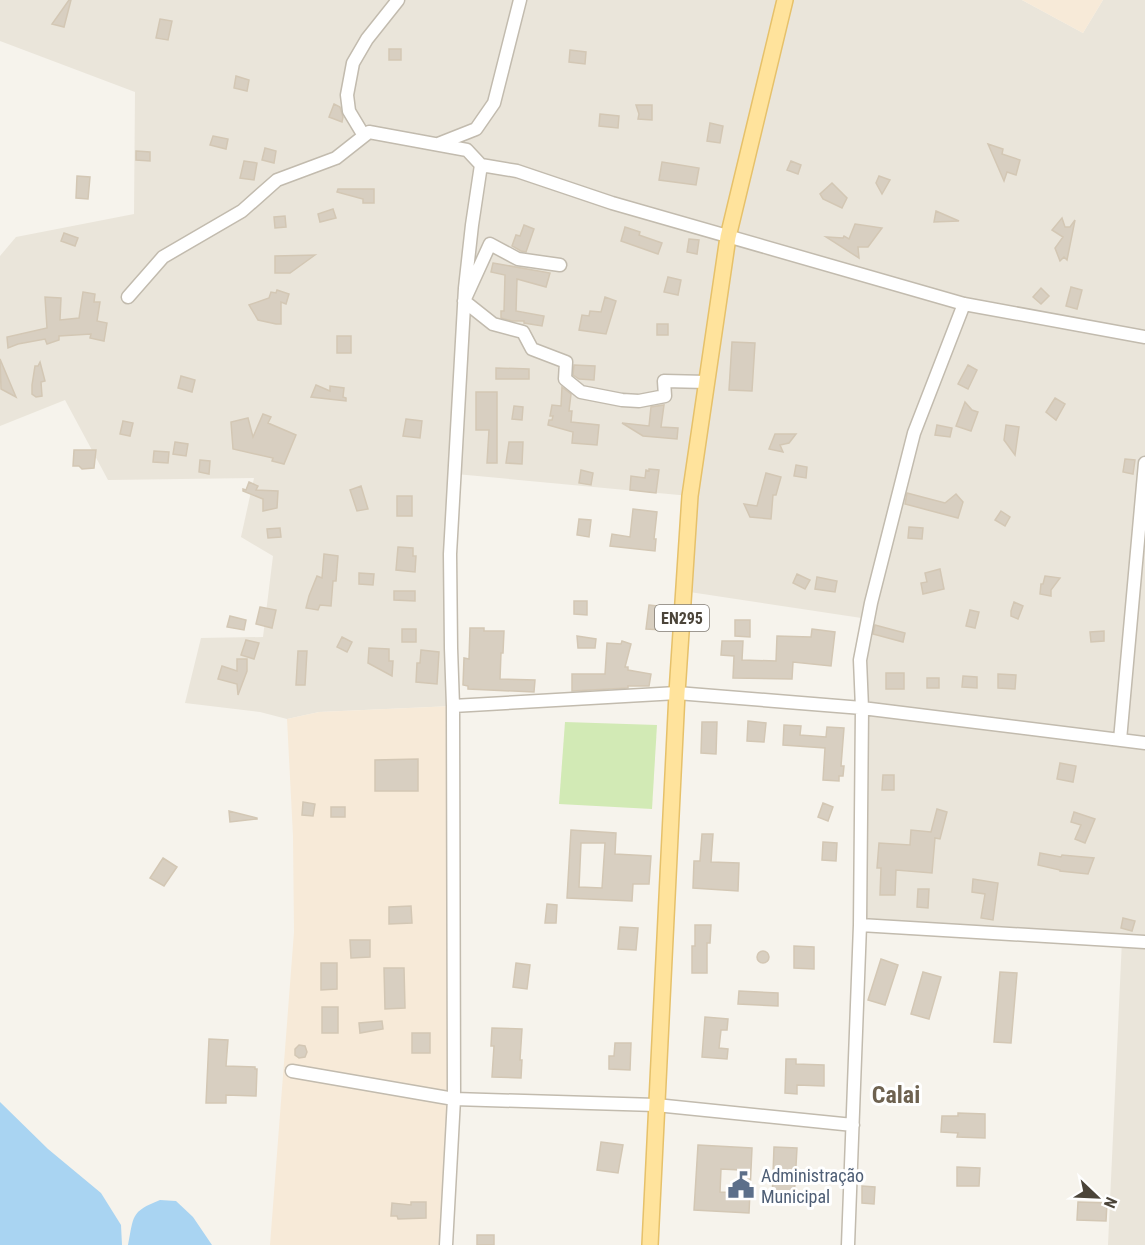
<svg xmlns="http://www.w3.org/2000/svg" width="1145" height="1245" font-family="'Roboto Condensed',sans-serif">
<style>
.residential{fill:#eae5da}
.commercial{fill:#f7ead8}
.green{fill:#d2eab5}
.water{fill:#a9d4f2}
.building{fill:#d8cfc1;stroke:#d3c7b4;stroke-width:1.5;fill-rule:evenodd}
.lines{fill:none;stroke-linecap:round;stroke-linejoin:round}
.minor-casing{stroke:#c2bbae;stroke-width:15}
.major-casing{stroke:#e6c16a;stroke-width:18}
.minor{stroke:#fff;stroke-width:12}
.major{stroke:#ffe39c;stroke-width:15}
.labels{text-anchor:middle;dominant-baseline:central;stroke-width:6;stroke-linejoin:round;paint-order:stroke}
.shield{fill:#fff;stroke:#817c74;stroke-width:1.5}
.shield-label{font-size:16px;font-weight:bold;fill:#4b4439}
.service-label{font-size:18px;fill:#4e5e75;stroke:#fff;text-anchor:start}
.district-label{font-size:24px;font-weight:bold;fill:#6e6250;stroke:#fff}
</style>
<rect width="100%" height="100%" fill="#f6f3ec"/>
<path class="residential" d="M0 0H1022L1083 33 1103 0H1145V1245H1108L1122 940 860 925 862 708 868 619 683 591 690 496 456 474 453 706 319 712 287 719 260 712 185 703 201 638 263 637 273 556 241 537 254 478 108 480 65 400 0 426V256L16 237 134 214 135 92 0 41Z"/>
<path class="commercial" d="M1022 0H1103L1083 33Z
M453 706 446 1245H270L294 932 293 836 287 719 319 712Z"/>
<path class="green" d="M565 722 657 725 652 809 559 804Z"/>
<path class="water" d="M0 1102 48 1149 101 1193 121 1225 122 1245H0Z
M160 1200 176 1201 193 1217 212 1245H128C134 1216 130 1212 160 1200Z"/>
<path class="building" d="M69 0H71L64 27 52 24Z
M160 19 172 21 168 40 156 38Z
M389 49H401V60H389Z
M570 50 586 52 585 64 569 62Z
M236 76 249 80 247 91 234 88Z
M334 104 340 107 343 117 342 122 329 117Z
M636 105H652V120L638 119 639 114Z
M600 114 619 116 618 128 599 126Z
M710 123 723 126 720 143 707 141Z
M213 136 228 139 226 149 210 145Z
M988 144 1003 149 1002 154 1020 160 1016 175 1007 172 1004 181Z
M265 148 276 151 274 163 262 160Z
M136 151 150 152V161L136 160Z
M244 161 257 163 254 180 240 178Z
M791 161 801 165 798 174 787 170Z
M662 162 699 168 696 185 659 180Z
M77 176 90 177 88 199 76 198Z
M879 176 890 180 882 194 876 183Z
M832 183 847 198 842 208 823 199 820 194Z
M338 189H374V203H363V199L337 192Z
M333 209 336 218 320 222 318 214Z
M936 211 959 221 934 222Z
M285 216 286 227 275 228 274 217Z
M1062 218 1065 227H1070L1075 220 1067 260 1064 257 1060 261 1055 248 1063 237 1052 230Z
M855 224 882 228 868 247H858L859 258 826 237 843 238 844 236 849 239Z
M524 225 534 229 526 252 521 251 512 246 516 235 520 236Z
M625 227 640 232 639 235 662 243 658 254 621 241Z
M64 233 78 238 75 246 61 241Z
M689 239 699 240 697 254 687 252Z
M315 255 290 273H275V256Z
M493 263 550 273 546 287 517 279 516 311 544 316 542 326 524 323V321H512L501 318V311H504L505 275 491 272Z
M668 277 681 280 678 295 664 292Z
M1071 287 1082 290 1077 309 1066 306Z
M1041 288 1049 296 1041 304 1033 297Z
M277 290 289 294 286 304 281 302V324H276L258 320 249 305 269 298 271 292 276 293Z
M83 292 95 294 94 302H100L97 321 107 323 104 341 90 338 91 334 59 336V340L47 344 45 339 18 344 8 348 7 337 47 328 45 297 61 298 60 320 79 318Z
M605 297 616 301 606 334 579 330 582 315 589 316 590 311 601 312Z
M657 324H668V335H657Z
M337 336H351V353H337Z
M732 342 755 343 752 391 729 390Z
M0 359 16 397 1 389Z
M40 362 45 381 41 382 42 396 36 397 32 394V385L35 366H38Z
M574 365 595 366 594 380 579 379 573 375Z
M968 365 977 370 968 389 958 384Z
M496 368 529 369V379H496Z
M181 376 195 380 192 392 178 388Z
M316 385 330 391V386L344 388 343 397 346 398V401L311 397Z
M562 387 571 394 569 411H572L571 422 599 425 597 445 572 443 573 432 548 425 549 420H552L553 416H550L552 405 561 406Z
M476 392H497V463H487L489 430H476Z
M1055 398 1065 404 1056 420 1046 412Z
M965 402 972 410 978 412 971 431 956 426Z
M664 405 661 427 678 428 677 439 643 436 622 423 649 426 651 407Z
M514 406 523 407 522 420 512 419Z
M263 414 271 417 268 423 296 435 284 464 272 461 273 458 233 449 231 422 248 418 253 437Z
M406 419 422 421 420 438 403 436Z
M123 421 133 423 130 436 120 434Z
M937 425 952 428 950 437 935 435Z
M1006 425 1019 427 1015 455 1004 440Z
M775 434H796L789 443 780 445 783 452 769 449Z
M175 442 188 444 186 456 173 454Z
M509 442H523L522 464 506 463Z
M74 450H96L94 468 82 469 79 466H73Z
M154 451 169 452 168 463 153 462Z
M1125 459 1135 460 1133 474 1123 472Z
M200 460 210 461 209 474 199 472Z
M796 465 807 467 806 478 794 476Z
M649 469 659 470 656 493 630 490 631 476 645 478 646 470 649 471Z
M581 470 593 473 591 485 579 483Z
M766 473 781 477 776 495H773L771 519 750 517 744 504 757 506Z
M249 482 258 486 256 490 278 491 277 508 263 511V499L243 491V489L246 490Z
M361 486 368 509 357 511 350 490Z
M907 493 945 503 956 494 963 502 958 518 905 504Z
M397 496H412V516H397Z
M633 509 657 512 654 539H656L655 551 610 546 612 534 630 537Z
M1001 511 1010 517 1005 526 995 520Z
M579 519 591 520 589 537 577 535Z
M909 527 923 528 922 539 908 538Z
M280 528 281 537 268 538 267 529Z
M398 547 413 548V556H416L415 572 396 570Z
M324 554 338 556 336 581H333L331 606 320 605 318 610 306 608 309 596 317 576 322 578Z
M940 569 944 589 923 594 921 583 927 582 925 573Z
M359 573 374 574 373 585 359 584Z
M797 574 810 580 805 589 793 583Z
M1045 576 1060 578 1051 590V596L1040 594 1041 584H1043Z
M817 577 837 581 835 592 815 589Z
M394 591H415V601L394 600Z
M574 601H587V615L574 614Z
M1014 602 1023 606 1018 619 1011 616V611Z
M649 605 665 607 663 630 646 629Z
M260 607 276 610 272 628 256 624Z
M970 610 979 612 975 628 966 626Z
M230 616 246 620 244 630 227 627Z
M735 620H750V637L735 636Z
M875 625 905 633 903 642 873 634Z
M470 628H484V631H504L503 653H501L500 679 535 680 534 692 468 689V686L463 685 464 658 469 659Z
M402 629H416V642H402Z
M812 629 835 632 831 666 793 662 792 679 733 678 734 656 721 655 722 641H743L742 660 776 661 777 636 811 637Z
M1104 631V641L1091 642 1090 632Z
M577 636 596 639 595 648H578Z
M342 637 352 642 347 652 337 647Z
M246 640 259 643 254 659 241 655Z
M622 641 631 644 625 667H628V670L651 674 649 686H628V688L572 691V674H605L607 643 621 644Z
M369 648 389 649V661H393L392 676 368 663Z
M421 650 439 652 437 684 416 682 417 663H420Z
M298 651H307L305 685H296Z
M237 659H247V671L238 695 237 684 218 679 222 666 237 671Z
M886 673H904V689H886Z
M998 674 1016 675 1015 689 998 688Z
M963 676 977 677V688L962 687Z
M927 678H939V688H927Z
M748 721 766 723 764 742 747 741Z
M702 722H717L716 754 701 753Z
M784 725 801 726 800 735 826 737 827 727 844 728 841 766H844L843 776H839V781L823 780 825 748 783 745Z
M418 759V791H375V760Z
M1060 763 1076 766 1073 782 1057 779Z
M883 775H894V790H882Z
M303 802 315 804 313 816 302 815Z
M823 803 833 807 828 821 818 817Z
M331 807H345V817H331Z
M937 809 947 812 940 839 935 838 932 873 896 870 895 895H880L881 868H877L879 843 910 845 911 830 931 832Z
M229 811 257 818V819L230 822Z
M1074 812 1095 819 1085 843 1075 839 1081 825 1071 822Z
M571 830 616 833 615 854 651 856 649 884H633L632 901 567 898ZM581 843H605L602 888 579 887Z
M702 834H713L711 862 739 863 738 891 693 888 694 861H700Z
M823 842 837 843 836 861 822 860Z
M1040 853 1061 857 1062 855 1094 858 1088 874 1060 871V870L1038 865Z
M163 858 177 867 164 886 150 878Z
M973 879 998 883 993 920 981 918 985 894 972 892Z
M918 889H929L928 908 917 907Z
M547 904 557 905 556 923H545Z
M411 906 412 923 389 924V907Z
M1123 918 1135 921 1132 931 1121 928Z
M695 925H711L710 943H707V973H692V946H695Z
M620 927 638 928 636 950 618 949Z
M350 940H370V957L351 958Z
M794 946 814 947V969L794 968Z
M757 957a6 6 0 1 1 12 0a6 6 0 1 1-12 0Z
M881 959 898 965 885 1005 868 1000Z
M321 963H337V989L321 990Z
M516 963 530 965 527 989 513 987Z
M384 968H404L405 1008 385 1009Z
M923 972 941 977 929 1019 911 1014Z
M1000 972 1017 973 1011 1043 994 1042Z
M739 991 778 993V1006L738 1004Z
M322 1007H338V1033H322Z
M705 1017 728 1019 727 1030H721L719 1048 728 1049 727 1059 702 1057Z
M382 1021 383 1029 360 1033 359 1023Z
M492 1028 522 1029 520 1060H522L521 1078 492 1077 494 1046H491Z
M412 1033H430V1053H412Z
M209 1039 228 1040 226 1066 255 1067V1069H257L256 1096 226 1095V1103H206Z
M615 1043H631L630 1070 609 1069V1056H614Z
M299 1045 305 1046 307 1052 305 1057 299 1058 295 1055V1049Z
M786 1059H796V1064L824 1065V1086L797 1085V1094L785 1093Z
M958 1113 985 1114V1138L957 1137 958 1133 941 1132 942 1116H958Z
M601 1142 623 1145 618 1173 597 1170Z
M698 1145 752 1148 749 1213 694 1210ZM721 1169 740 1170 739 1193 720 1192Z
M774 1147 797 1148 794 1201 772 1200Z
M957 1167 980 1168 979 1186H957Z
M862 1186 875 1187 874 1204 862 1203Z
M411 1202H426V1218L398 1219 397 1216H391L392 1203 411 1205Z
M1078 1202 1107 1203 1106 1221 1077 1220Z
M477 1235H494V1245H477Z"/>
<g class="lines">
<defs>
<path id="minor" d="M361 131 349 111 347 95 353 63 367 39 398 0
M438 144 476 129 494 103 520 0
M560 265 518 259 490 244 464 301 493 324 523 332 532 349 566 362 565 379 581 392 622 400 639 401 665 396 664 381 707 382
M128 297 163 257 242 211 277 180 336 158 369 132 467 150 481 165 517 171 612 203 964 304 1145 337
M453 706 677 693 862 708 1145 743
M1120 740 1145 463
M860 925 1145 942
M292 1071 454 1099 656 1105 853 1125
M446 1245 454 1099 453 706 451 648 450 554 465 288 472 225 481 165
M848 1245 860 925 862 708 860 660 871 603 914 433 964 304"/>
<path id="major" d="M650 1245 677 693 690 496 728 237 785 0"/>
</defs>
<use href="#minor" class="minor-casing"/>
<use href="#major" class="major-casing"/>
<use href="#minor" class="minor"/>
<use href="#major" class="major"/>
</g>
<defs>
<symbol id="civic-bare" viewBox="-9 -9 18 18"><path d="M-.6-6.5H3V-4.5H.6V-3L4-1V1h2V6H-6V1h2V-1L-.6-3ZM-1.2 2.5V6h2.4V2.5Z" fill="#5c6f8a" stroke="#fff" stroke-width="2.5" paint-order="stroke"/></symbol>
</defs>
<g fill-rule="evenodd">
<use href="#civic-bare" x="722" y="1166" width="38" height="38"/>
</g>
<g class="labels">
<rect class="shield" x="655" y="605" width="54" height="26" rx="4.5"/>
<g class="shield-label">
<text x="682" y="618">EN295</text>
</g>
<g class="service-label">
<text x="761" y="1175">Administração<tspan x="761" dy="21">Municipal</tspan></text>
</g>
<g class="district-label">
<text x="896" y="1095">Calai</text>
</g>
</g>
<g transform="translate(1097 1197) rotate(113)" stroke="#ffffff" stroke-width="4.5" paint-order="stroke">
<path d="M0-4.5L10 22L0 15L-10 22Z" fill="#4b4439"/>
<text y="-9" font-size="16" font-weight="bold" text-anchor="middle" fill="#4b4439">N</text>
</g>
</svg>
